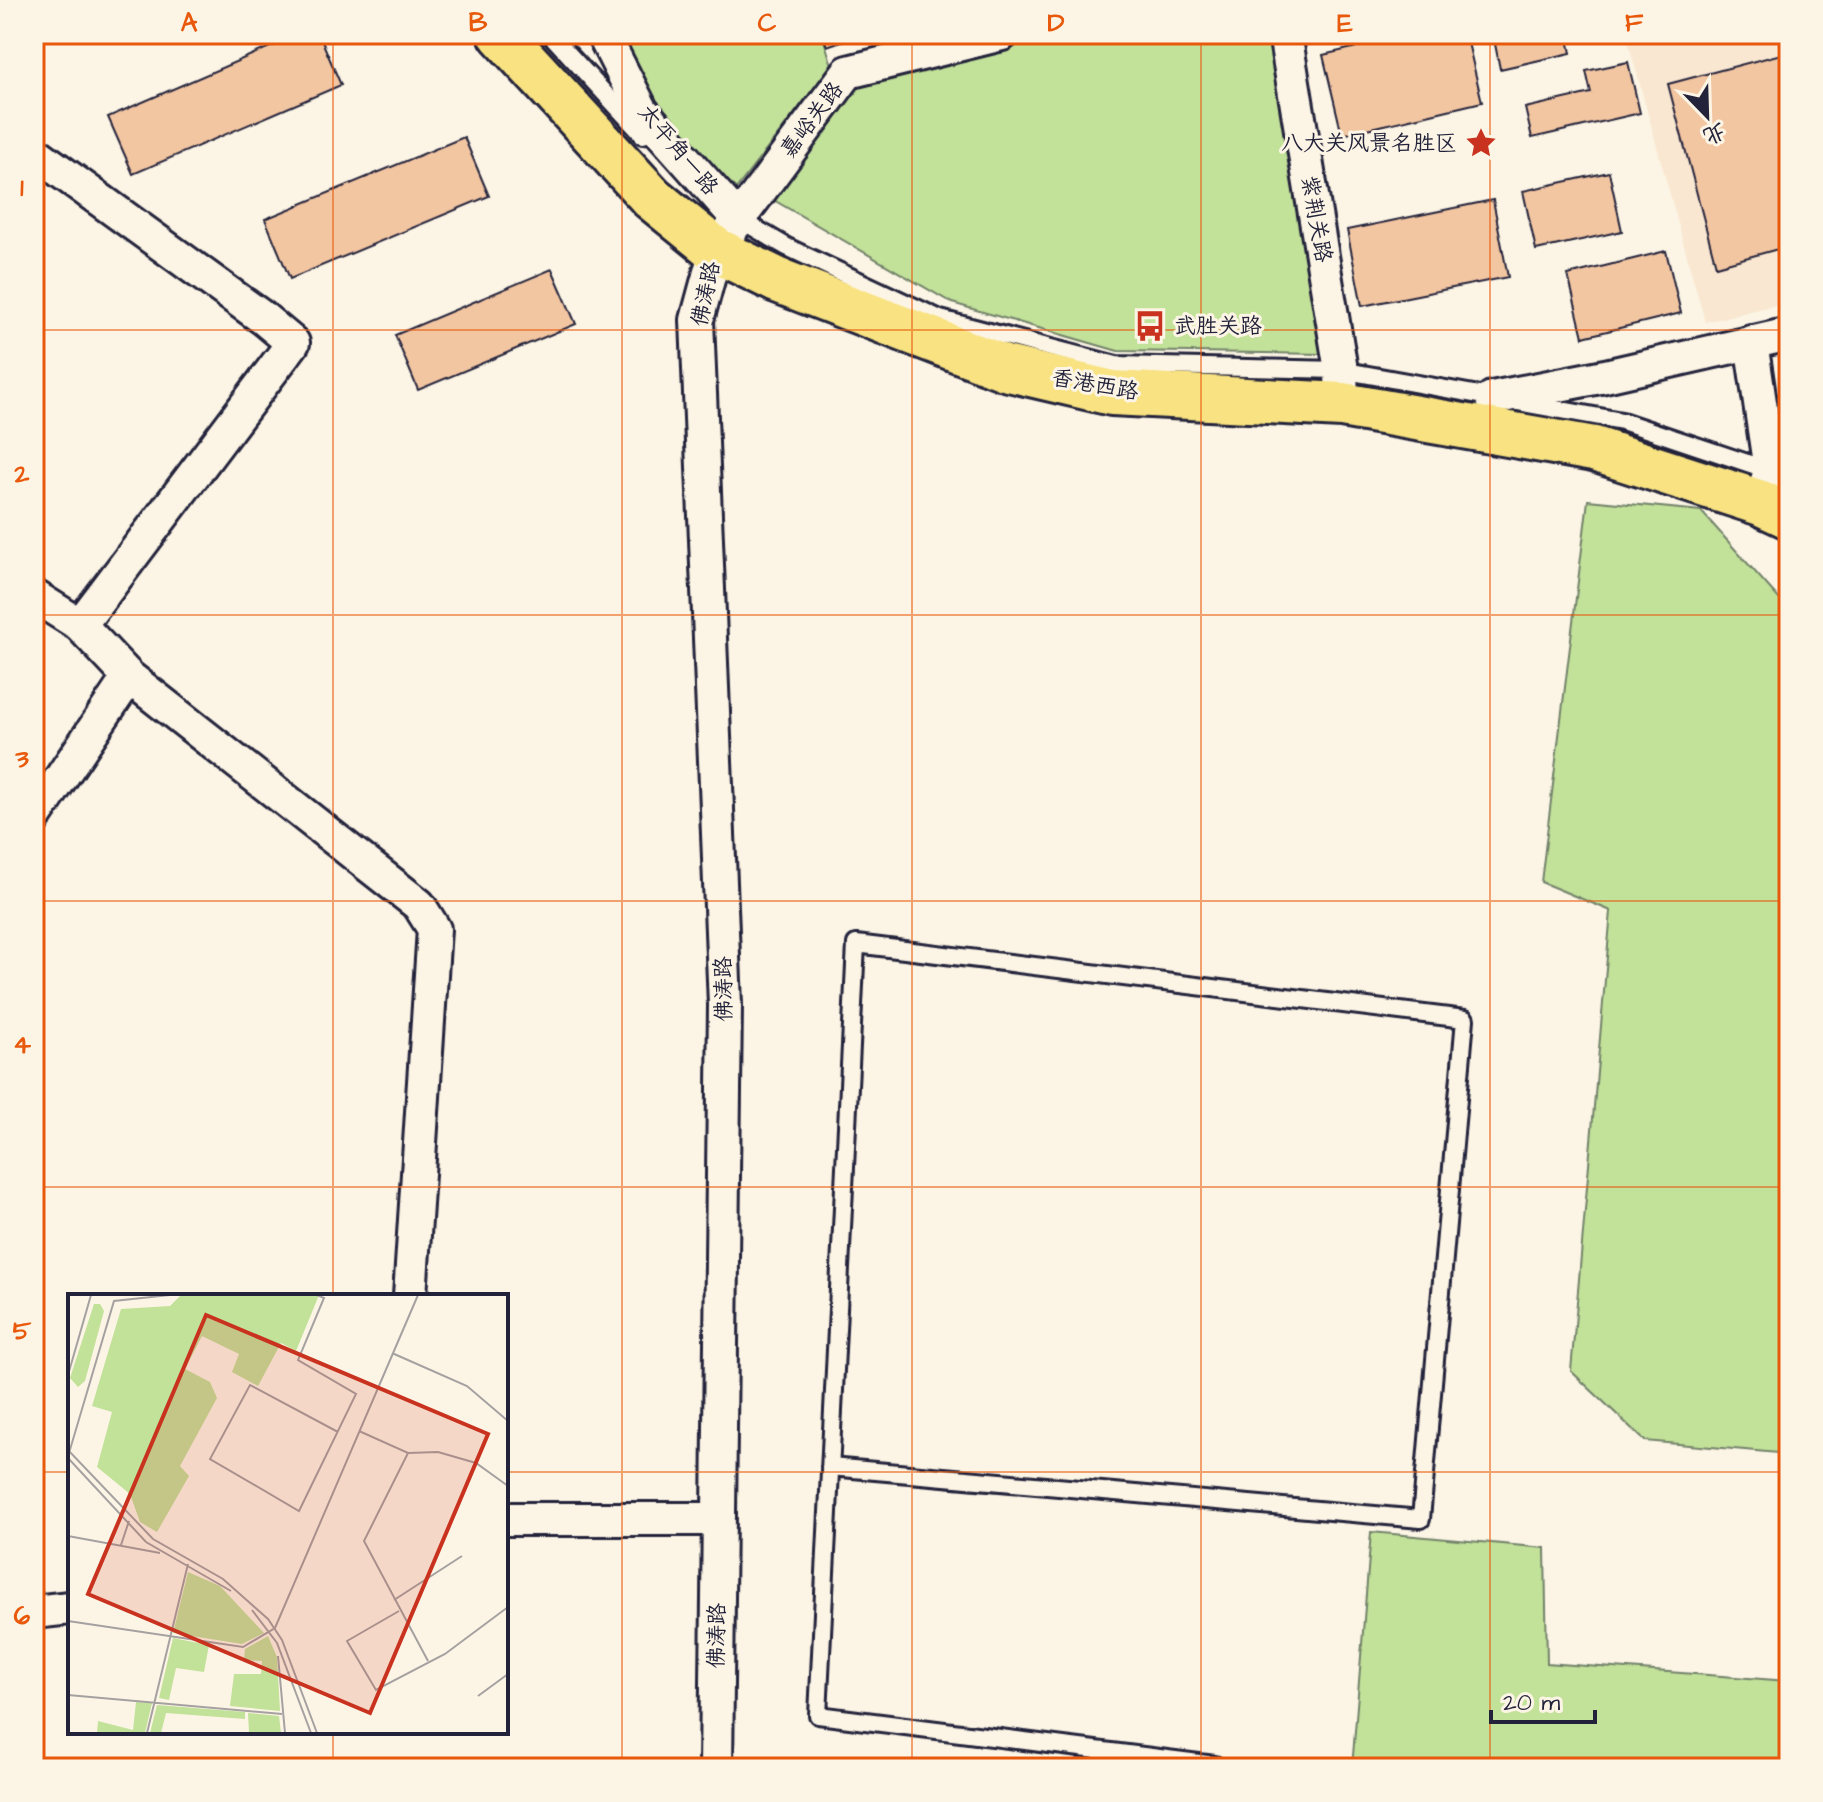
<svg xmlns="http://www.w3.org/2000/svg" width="1823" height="1802" font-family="'Architects Daughter','LXGW WenKai TC',sans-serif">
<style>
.built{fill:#f9e7d1}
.green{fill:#c2e199;stroke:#72826a;stroke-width:2}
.building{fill:#f3c6a2;stroke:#22223b;stroke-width:2}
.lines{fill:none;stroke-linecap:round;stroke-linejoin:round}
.lane-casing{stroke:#22223b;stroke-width:22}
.street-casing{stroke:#22223b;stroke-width:38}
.primary-casing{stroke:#22223b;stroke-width:50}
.lane{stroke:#fcf5e5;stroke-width:16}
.street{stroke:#fcf5e5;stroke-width:32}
.primary{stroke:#f8e281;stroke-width:44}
.grid{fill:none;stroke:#e8590c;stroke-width:2;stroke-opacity:0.55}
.labels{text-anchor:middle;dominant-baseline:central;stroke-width:6;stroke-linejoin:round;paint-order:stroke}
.street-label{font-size:22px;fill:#22223b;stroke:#fcf5e5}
.poi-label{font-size:22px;fill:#22223b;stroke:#fcf5e5;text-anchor:end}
.inset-road{fill:none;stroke:#a5a1a1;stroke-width:2}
.view{fill:#c8321e;fill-opacity:0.15;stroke:#c8321e;stroke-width:4}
.inset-edge{fill:none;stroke:#22223b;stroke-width:4}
.neatline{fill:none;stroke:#e8590c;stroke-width:3}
.grid-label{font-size:26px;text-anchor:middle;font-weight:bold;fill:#e8590c}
</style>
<rect width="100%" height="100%" fill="#fcf5e5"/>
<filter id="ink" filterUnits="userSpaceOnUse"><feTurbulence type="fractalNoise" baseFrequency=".0125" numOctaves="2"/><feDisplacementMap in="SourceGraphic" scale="16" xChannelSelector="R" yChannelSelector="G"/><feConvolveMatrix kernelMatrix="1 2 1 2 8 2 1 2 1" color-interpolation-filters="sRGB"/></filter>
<g filter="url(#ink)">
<path class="built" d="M1626 34H1789V302L1705 322Z"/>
<path class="green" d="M612 34H822L832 65 736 189 639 91Z
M1060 34H1273L1324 354 1118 351 952 303 765 195 860 82Z
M1588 500 1701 511 1789 610V1454L1645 1441 1571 1371 1611 911 1541 882Z
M1371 1532 1545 1548 1547 1663 1789 1681V1768H1352Z"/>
<path class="building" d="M300 34H319L341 85 133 174 108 117Z
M822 34H859V35L827 46Z
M1412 34H1466L1482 102 1342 135 1323 55Z
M1493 34H1567L1571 53 1500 69Z
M1789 52V246L1716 266 1668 84Z
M1628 62 1640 113 1532 138 1525 108 1591 93 1586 71Z
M464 137 489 196 290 279 265 219Z
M1609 172 1622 231 1536 250 1523 191Z
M1493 200 1508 277 1362 306 1347 230Z
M1666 251 1681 313 1583 337 1568 275Z
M552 269 576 324 418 390 395 335Z"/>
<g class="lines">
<defs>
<path id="lane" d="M550 34 643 135
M734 216 787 247 940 319 1116 365 1341 370 1622 421 1789 477
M830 1467 1421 1519 1465 1019 856 944 818 1715 1215 1765V1768"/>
<path id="street" d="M603 34 642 111 738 219
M1285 34 1341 370 1342 405
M34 152 263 318 293 343 80 625
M1751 342 1770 470 1761 503
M1492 398 1605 376 1789 334
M34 596 80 625 129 677 419 905 434 929 410 1296
M34 818 129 677
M506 1519H718
M34 1612 70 1608
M716 1768 725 1005 697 320 716 250 848 72 1002 34"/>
<path id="primary" d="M501 34 652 198 716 250 777 280 1005 368 1112 393 1342 405 1594 449 1761 503 1789 516"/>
</defs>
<use href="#lane" class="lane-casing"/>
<use href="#street" class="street-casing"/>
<use href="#primary" class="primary-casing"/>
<use href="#lane" class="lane"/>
<use href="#street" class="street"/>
<use href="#primary" class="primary"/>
</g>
</g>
<path class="grid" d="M333 34V1296M622 34V1768M912 34V1768M1201 34V1768M1490 34V1768M34 330H1789M34 615H1789M34 901H1789M34 1187H1789M34 1472H70M506 1472H1789M333 1732V1768"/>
<defs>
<symbol id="sight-bare" viewBox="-9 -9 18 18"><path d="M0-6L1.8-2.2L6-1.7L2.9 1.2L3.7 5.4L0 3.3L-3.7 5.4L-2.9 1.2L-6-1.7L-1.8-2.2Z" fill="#c8321e" stroke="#fcf5e5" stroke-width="2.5" paint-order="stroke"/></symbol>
<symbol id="bus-bare" viewBox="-9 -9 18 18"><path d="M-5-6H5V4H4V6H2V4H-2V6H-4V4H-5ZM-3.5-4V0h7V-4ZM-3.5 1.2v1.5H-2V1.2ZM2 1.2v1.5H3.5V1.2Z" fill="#c8321e" stroke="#fcf5e5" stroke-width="2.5" paint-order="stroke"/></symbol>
</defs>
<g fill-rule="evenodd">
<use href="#sight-bare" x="1459" y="121" width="44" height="44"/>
<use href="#bus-bare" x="1128" y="304" width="44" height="44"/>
</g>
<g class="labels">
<g class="street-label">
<text transform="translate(812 120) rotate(-53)">嘉峪关路</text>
<text transform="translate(678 150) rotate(50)">太平角一路</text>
<text transform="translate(1316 219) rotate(80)">紫荆关路</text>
<text transform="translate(706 294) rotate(-78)">佛涛路</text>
<text transform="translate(1095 385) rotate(10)">香港西路</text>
<text transform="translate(724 989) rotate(-91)">佛涛路</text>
<text transform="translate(717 1636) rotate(-89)">佛涛路</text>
</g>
<g class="poi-label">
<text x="1457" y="143">八大关风景名胜区</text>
<text x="1174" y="326" text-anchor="start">武胜关路</text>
</g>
</g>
<g transform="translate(68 1294)">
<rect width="440" height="440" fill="#fcf5e5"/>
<path d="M113 1H251L228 57 213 49 190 92 164 78 171 60 134 42 117 75 142 88 149 104 112 172 121 182 89 238 72 228 62 200 29 173 44 118 24 112 53 15 102 12ZM26 10H32L36 17 17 87 10 93 2 84ZM120 278 152 292 196 339 174 350 105 339ZM200 342 209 363 212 417 162 412 166 380H193L194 367 176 366 177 355ZM105 344 141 351 136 378 108 374 101 406 91 404ZM68 408 84 409 77 439H29L30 427 65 436ZM89 411 177 418V425L98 419 93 439H82ZM180 419 211 422 213 439H181Z" fill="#c2e199"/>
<path class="inset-road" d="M249 1 256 4 230 66 288 100 231 217 142 165 182 91 270 138M324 59 399 92 440 127M0 81 23 1M291 137 340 159 370 158 408 169 440 192M0 156 85 245 155 285 200 325 214 346 249 439M1 159 46 7 102 1M340 159 296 247 360 367M0 164 78 248 163 297M0 242 92 259M53 251 61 227M326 306 394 262M184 316 209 349 243 439M331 317 279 347 308 396 377 360 440 313M0 327 175 353 207 334 350 1M210 362 217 439M0 401 214 420M410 402 440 380M79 439 120 270"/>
<path class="view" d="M138 21 420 140 302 419 20 300Z"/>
<rect width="440" height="440" class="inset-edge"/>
</g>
<rect width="1823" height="1802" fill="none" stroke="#fcf5e5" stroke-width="88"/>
<g transform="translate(1707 116) rotate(157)" stroke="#fcf5e5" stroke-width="6" paint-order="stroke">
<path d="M0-6L14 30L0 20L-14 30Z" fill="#22223b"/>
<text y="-12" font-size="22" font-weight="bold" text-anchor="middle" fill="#22223b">北</text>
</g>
<path d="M1491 1710v12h104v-12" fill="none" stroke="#22223b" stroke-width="4"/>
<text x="1503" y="1710" font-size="24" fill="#22223b" stroke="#fcf5e5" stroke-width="6" paint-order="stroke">20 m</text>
<rect x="44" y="44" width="1735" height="1714" class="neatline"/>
<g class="grid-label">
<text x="189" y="31">A</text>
<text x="478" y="31">B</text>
<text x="767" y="31">C</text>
<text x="1056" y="31">D</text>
<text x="1345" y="31">E</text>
<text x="1634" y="31">F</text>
<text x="22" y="196">1</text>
<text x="22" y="482">2</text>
<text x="22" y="767">3</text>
<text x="22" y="1053">4</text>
<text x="22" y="1339">5</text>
<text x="22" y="1624">6</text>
</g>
</svg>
